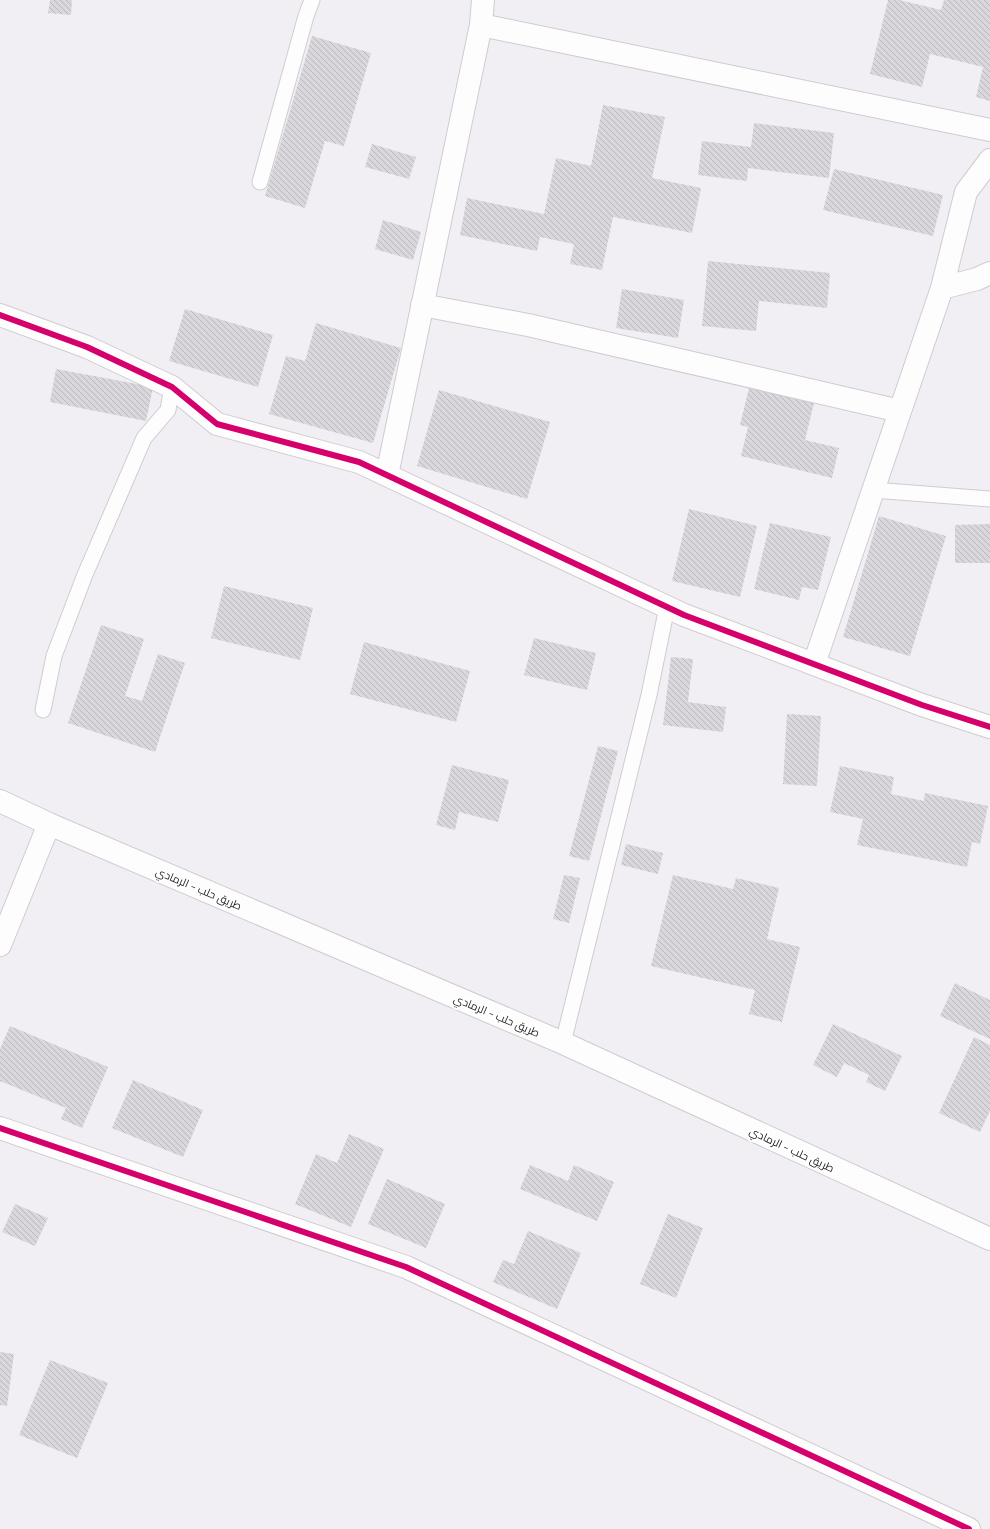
<svg xmlns="http://www.w3.org/2000/svg" width="990" height="1529" font-family="'Playfair Display',Cairo,serif">
<style>
.building{fill:url(#building-back-hatch)}
.lines{fill:none;stroke-linecap:round;stroke-linejoin:round}
.lane-casing{stroke:#ceccd0;stroke-width:17}
.street-casing{stroke:#ceccd0;stroke-width:24}
.highway-casing{stroke:#ceccd0;stroke-width:24}
.lane{stroke:#fdfdfd;stroke-width:15}
.street{stroke:#fdfdfd;stroke-width:22}
.highway{stroke:#fdfdfd;stroke-width:22}
.cycleway-casing{stroke:#fff;stroke-width:8}
.cycleway{stroke:#d6006c;stroke-width:6}
.labels{text-anchor:middle;dominant-baseline:central;stroke-width:4;stroke-linejoin:round;paint-order:stroke}
.street-label{font-size:11px;fill:#262426;stroke:#fff}
</style>
<defs>
<pattern id="building-back-hatch" width="6" height="6" patternUnits="userSpaceOnUse"><rect width="6" height="6" fill="#d9d7db"/><path d="M-1 5l2 2M0 0l6 6M5-1l2 2" fill="none" stroke="#bab8bc"/></pattern>
</defs>
<rect width="100%" height="100%" fill="#f2eff4"/>
<path class="building" d="M50 0H72L71 15 48 13Z
M888 0H899L941 10 944 0H990V101L976 97 983 67 930 54 922 87 870 74Z
M312 36 371 53 344 146 325 141 305 208 265 196Z
M603 105 665 117 652 178 701 188 692 233 613 217 602 270 570 264 574 244 540 237 537 251 460 235 467 198 544 214 556 158 591 166Z
M754 123 834 133 829 178 748 168 747 181 698 175 702 141 751 147Z
M372 144 416 157 409 179 365 167Z
M834 169 943 195 933 236 823 210Z
M383 220 421 232 413 260 375 249Z
M708 261 830 273 827 308 759 301 756 331 702 326Z
M622 289 684 300 678 338 616 328Z
M185 309 273 335 258 387 169 361Z
M316 323 401 348 373 443 269 414 286 356 305 361Z
M56 369 153 387 146 421 50 402Z
M749 388 814 403 805 440 839 448 832 478 741 456 748 427 740 425Z
M439 390 550 422 527 499 417 466Z
M689 509 757 526 740 597 672 581Z
M879 516 946 536 910 656 843 637Z
M770 523 831 537 818 590 802 587 799 600 754 589Z
M990 524V563H955V525Z
M224 586 313 608 300 660 211 638Z
M101 625 144 639 125 696 142 701 158 654 185 663 155 752 68 723Z
M534 638 596 653 587 690 524 675Z
M364 642 470 671 456 722 350 694Z
M671 657 693 659 688 702 726 707 723 732 663 725Z
M787 714 821 716 817 786 783 784Z
M598 746 618 751 589 861 569 856Z
M452 765 509 780 498 822 459 812 455 830 436 825Z
M840 766 894 777 891 794 924 801 925 793 988 806 980 844 972 842 967 867 857 845 863 819 830 812Z
M626 844 663 853 658 874 621 865Z
M564 875 580 878 569 923 553 919Z
M673 875 733 889 736 878 779 888 767 939 800 947 782 1022 749 1014 755 990 651 966Z
M955 983 990 1000V1039L940 1016Z
M833 1024 902 1056 885 1091 866 1082 869 1075 844 1063 837 1077 813 1065Z
M10 1026 108 1067 82 1128 61 1119 66 1108 0 1081V1049Z
M974 1037 990 1045V1111L980 1132 939 1113Z
M133 1080 203 1110 183 1157 112 1128Z
M349 1134 384 1149 351 1227 295 1204 316 1154 337 1163Z
M530 1165 568 1181 574 1165 614 1182 597 1221 520 1189Z
M387 1179 445 1204 426 1248 368 1224Z
M15 1204 48 1218 35 1246 2 1232Z
M668 1214 703 1228 676 1298 640 1284Z
M528 1231 581 1253 557 1309 493 1282 503 1260 514 1264Z
M0 1352 14 1354 7 1406 0 1405Z
M50 1360 108 1383 77 1458 19 1435Z"/>
<g class="lines">
<defs>
<path id="lane" d="M260 182 306 16 312 0
M873 490 990 499
M43 710 54 656 84 577 144 438 168 410 172 387
M563 1043 649 695 667 607"/>
<path id="street" d="M481 25 990 130
M942 288 966 192 990 160
M422 305 528 325 900 411
M0 315 87 347 172 387 217 424 359 462 684 615 922 705 990 727
M387 475 481 25 483 0
M814 664 942 288 977 279 990 273
M0 945 49 824
M0 1128 406 1267 969 1529"/>
<path id="highway" d="M0 801 49 824 563 1043 990 1239"/>
</defs>
<use href="#lane" class="lane-casing"/>
<use href="#street" class="street-casing"/>
<use href="#highway" class="highway-casing"/>
<use href="#lane" class="lane"/>
<use href="#street" class="street"/>
<use href="#highway" class="highway"/>
<defs>
<path id="cycleway" d="M0 315 87 347 172 387 217 424 359 462 684 615 922 705 990 727
M0 1128 406 1267 969 1529"/>
</defs>
<use href="#cycleway" class="cycleway-casing"/>
<use href="#cycleway" class="cycleway"/>
</g>
<g class="labels">
<g class="street-label">
<text transform="translate(199 888) rotate(23)">طريق حلب - الرمادي</text>
<text transform="translate(497 1015) rotate(23)">طريق حلب - الرمادي</text>
<text transform="translate(792 1149) rotate(25)">طريق حلب - الرمادي</text>
</g>
</g>
</svg>
